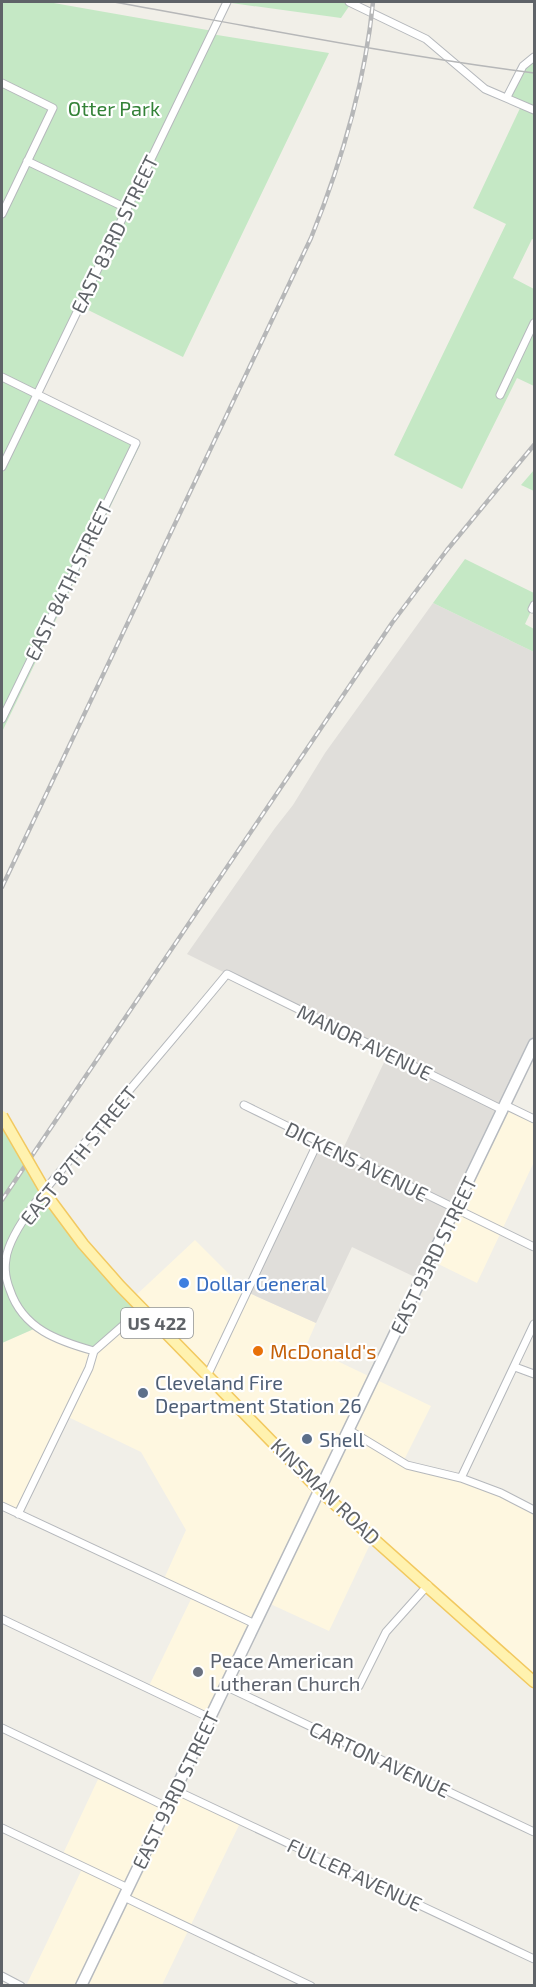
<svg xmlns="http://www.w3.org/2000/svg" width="536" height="1987" font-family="'Exo 2',sans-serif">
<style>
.commercial{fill:#fef7e0}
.industrial{fill:#e0deda}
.green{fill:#c5e8c5}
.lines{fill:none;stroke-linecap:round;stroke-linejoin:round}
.street-casing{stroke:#b5b8bc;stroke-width:9}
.secondary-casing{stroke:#b6babf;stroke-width:13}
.primary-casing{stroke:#f2c960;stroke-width:13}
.street{stroke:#fff;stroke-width:7}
.secondary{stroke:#fff;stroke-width:10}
.primary{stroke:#fff2af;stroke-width:10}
.tram{stroke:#b6b7b8;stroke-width:1.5}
.rail-casing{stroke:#b6b7b8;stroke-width:4.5}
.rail{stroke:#fff;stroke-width:2;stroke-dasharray:7;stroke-linecap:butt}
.primary-bridge-casing{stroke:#f2c960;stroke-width:13;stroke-linecap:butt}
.primary-bridge{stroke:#fff2af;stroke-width:10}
.shop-dot{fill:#3f7fe0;stroke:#fff;stroke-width:2}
.food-dot{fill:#e8710a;stroke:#fff;stroke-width:2}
.service-dot{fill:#5c6f8a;stroke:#fff;stroke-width:2}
.worship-dot{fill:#6b7280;stroke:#fff;stroke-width:2}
.labels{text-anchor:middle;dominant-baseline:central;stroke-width:4.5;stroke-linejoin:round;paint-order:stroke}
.shield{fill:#fff;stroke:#8f9295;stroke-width:1.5}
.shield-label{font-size:18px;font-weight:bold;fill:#5f6368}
.park-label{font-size:20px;fill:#348238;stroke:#fff}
.street-label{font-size:20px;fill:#5f6368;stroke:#fff}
.shop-label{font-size:20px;fill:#366cbe;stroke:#fff;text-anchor:start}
.food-label{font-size:20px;fill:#c56008;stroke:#fff;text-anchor:start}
.service-label{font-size:20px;fill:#4e5e75;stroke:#fff;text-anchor:start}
.worship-label{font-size:20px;fill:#5b616d;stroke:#fff;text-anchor:start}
</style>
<rect width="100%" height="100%" fill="#f1efe8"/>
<path class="commercial" d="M505 1105 534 1119V1162L477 1283 430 1260Z
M195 1240 247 1292 316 1323 306 1346 431 1406 403 1462 461 1478 534 1510V1681L373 1538 329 1631 266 1602 210 1718 148 1688 193 1595 163 1581 186 1530 141 1452 66 1416 18 1514 2 1506V1343L36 1328 133 1298Z
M100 1775 167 1807 175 1790 241 1821 162 1985 26 1986 83 1867 62 1856Z"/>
<path class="industrial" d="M433 603 534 652V1044L421 1280 352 1247 316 1323 247 1292 318 1142 341 1153 388 1054 187 954 275 828 293 805 325 753Z"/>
<path class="green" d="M2 2H48L213 31 211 34 329 53 183 357 80 306 37 395 140 445 2 732Z
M224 2H352L341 18Z
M534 58V240L532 239 513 278 534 289V386L517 378 462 489 394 455 506 224 473 208 522 104 507 97 523 66Z
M534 470V491L521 485Z
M465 559 534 593V605L525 624 534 629V652L433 603Z
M2 1116 51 1201 143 1308 94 1351 36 1328 2 1343Z"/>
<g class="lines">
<defs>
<path id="street" d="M349 2 426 39 485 89 534 110
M2 83 53 108 2 214
M507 97 523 66 534 57
M27 161 126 208
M2 377 136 443 2 719
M500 395 534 323
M2 467 227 2
M532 609 534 605
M244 1105 534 1247
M505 1105 534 1119
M94 1351C58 1341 23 1329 10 1290 6 1280 4 1270 6 1259 10 1223 76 1154 100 1125 142 1075 185 1025 227 974L503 1110
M515 1367 534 1374
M208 1374 318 1142
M349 1430 407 1465 461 1478 501 1493 534 1510
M461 1478 534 1324
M2 1506 255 1624
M18 1514 89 1368 94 1351 143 1308
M2 1619 210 1718
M225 1686 534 1832
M359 1686 386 1632 428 1585
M2 1728 167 1807
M175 1790 534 1959
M2 1828 128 1888
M124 1897 311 1986
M2 1976 21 1986"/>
<path id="secondary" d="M81 1986 534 1044"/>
<path id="primary" d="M51 1201 83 1244 120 1286 320 1491 534 1682"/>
</defs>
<use href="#street" class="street-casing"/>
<use href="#secondary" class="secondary-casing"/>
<use href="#primary" class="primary-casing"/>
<use href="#street" class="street"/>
<use href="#secondary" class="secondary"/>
<use href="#primary" class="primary"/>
<path class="tram" d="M114 2C254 27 394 55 534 73"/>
<defs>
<path id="rail" d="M2 887 311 238C342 161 365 84 373 2
M2 1200 392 623 447 550 534 445"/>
</defs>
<use href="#rail" class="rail-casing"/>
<use href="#rail" class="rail"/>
<defs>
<path id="primary-bridge" d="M2 1116 51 1201"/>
</defs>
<use href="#primary-bridge" class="primary-bridge-casing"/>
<use href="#primary-bridge" class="primary-bridge"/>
</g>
<circle class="shop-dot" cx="184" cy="1283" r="6"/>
<circle class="food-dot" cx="258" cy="1351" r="6"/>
<g class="service-dot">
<circle cx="143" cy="1393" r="6"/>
<circle cx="307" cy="1439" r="6"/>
</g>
<circle class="worship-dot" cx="198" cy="1672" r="6"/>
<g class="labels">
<rect class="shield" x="121" y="1308" width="72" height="30" rx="4.5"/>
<g class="shield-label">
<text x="157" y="1323">US 422</text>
</g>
<g class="park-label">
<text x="114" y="108">Otter Park</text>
</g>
<g class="street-label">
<text transform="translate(114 234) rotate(-64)">EAST 83RD STREET</text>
<text transform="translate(68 581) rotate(-64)">EAST 84TH STREET</text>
<text transform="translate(365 1042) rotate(26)">MANOR AVENUE</text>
<text transform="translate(78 1155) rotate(-51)">EAST 87TH STREET</text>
<text transform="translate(357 1161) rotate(26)">DICKENS AVENUE</text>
<text transform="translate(433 1255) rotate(-64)">EAST 93RD STREET</text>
<text transform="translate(326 1491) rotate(44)">KINSMAN ROAD</text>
<text transform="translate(380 1759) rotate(25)">CARTON AVENUE</text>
<text transform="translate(175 1790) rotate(-64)">EAST 93RD STREET</text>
<text transform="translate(355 1874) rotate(25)">FULLER AVENUE</text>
</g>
<g class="shop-label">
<text x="196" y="1283">Dollar General</text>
</g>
<g class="food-label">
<text x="270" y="1351">McDonald's</text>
</g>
<g class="service-label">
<text x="155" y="1382">Cleveland Fire<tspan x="155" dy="23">Department Station 26</tspan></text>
<text x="319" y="1439">Shell</text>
</g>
<g class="worship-label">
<text x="210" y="1660">Peace American<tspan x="210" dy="23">Lutheran Church</tspan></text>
</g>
</g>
<rect width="536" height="1987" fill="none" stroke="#5f6368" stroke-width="6"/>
</svg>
